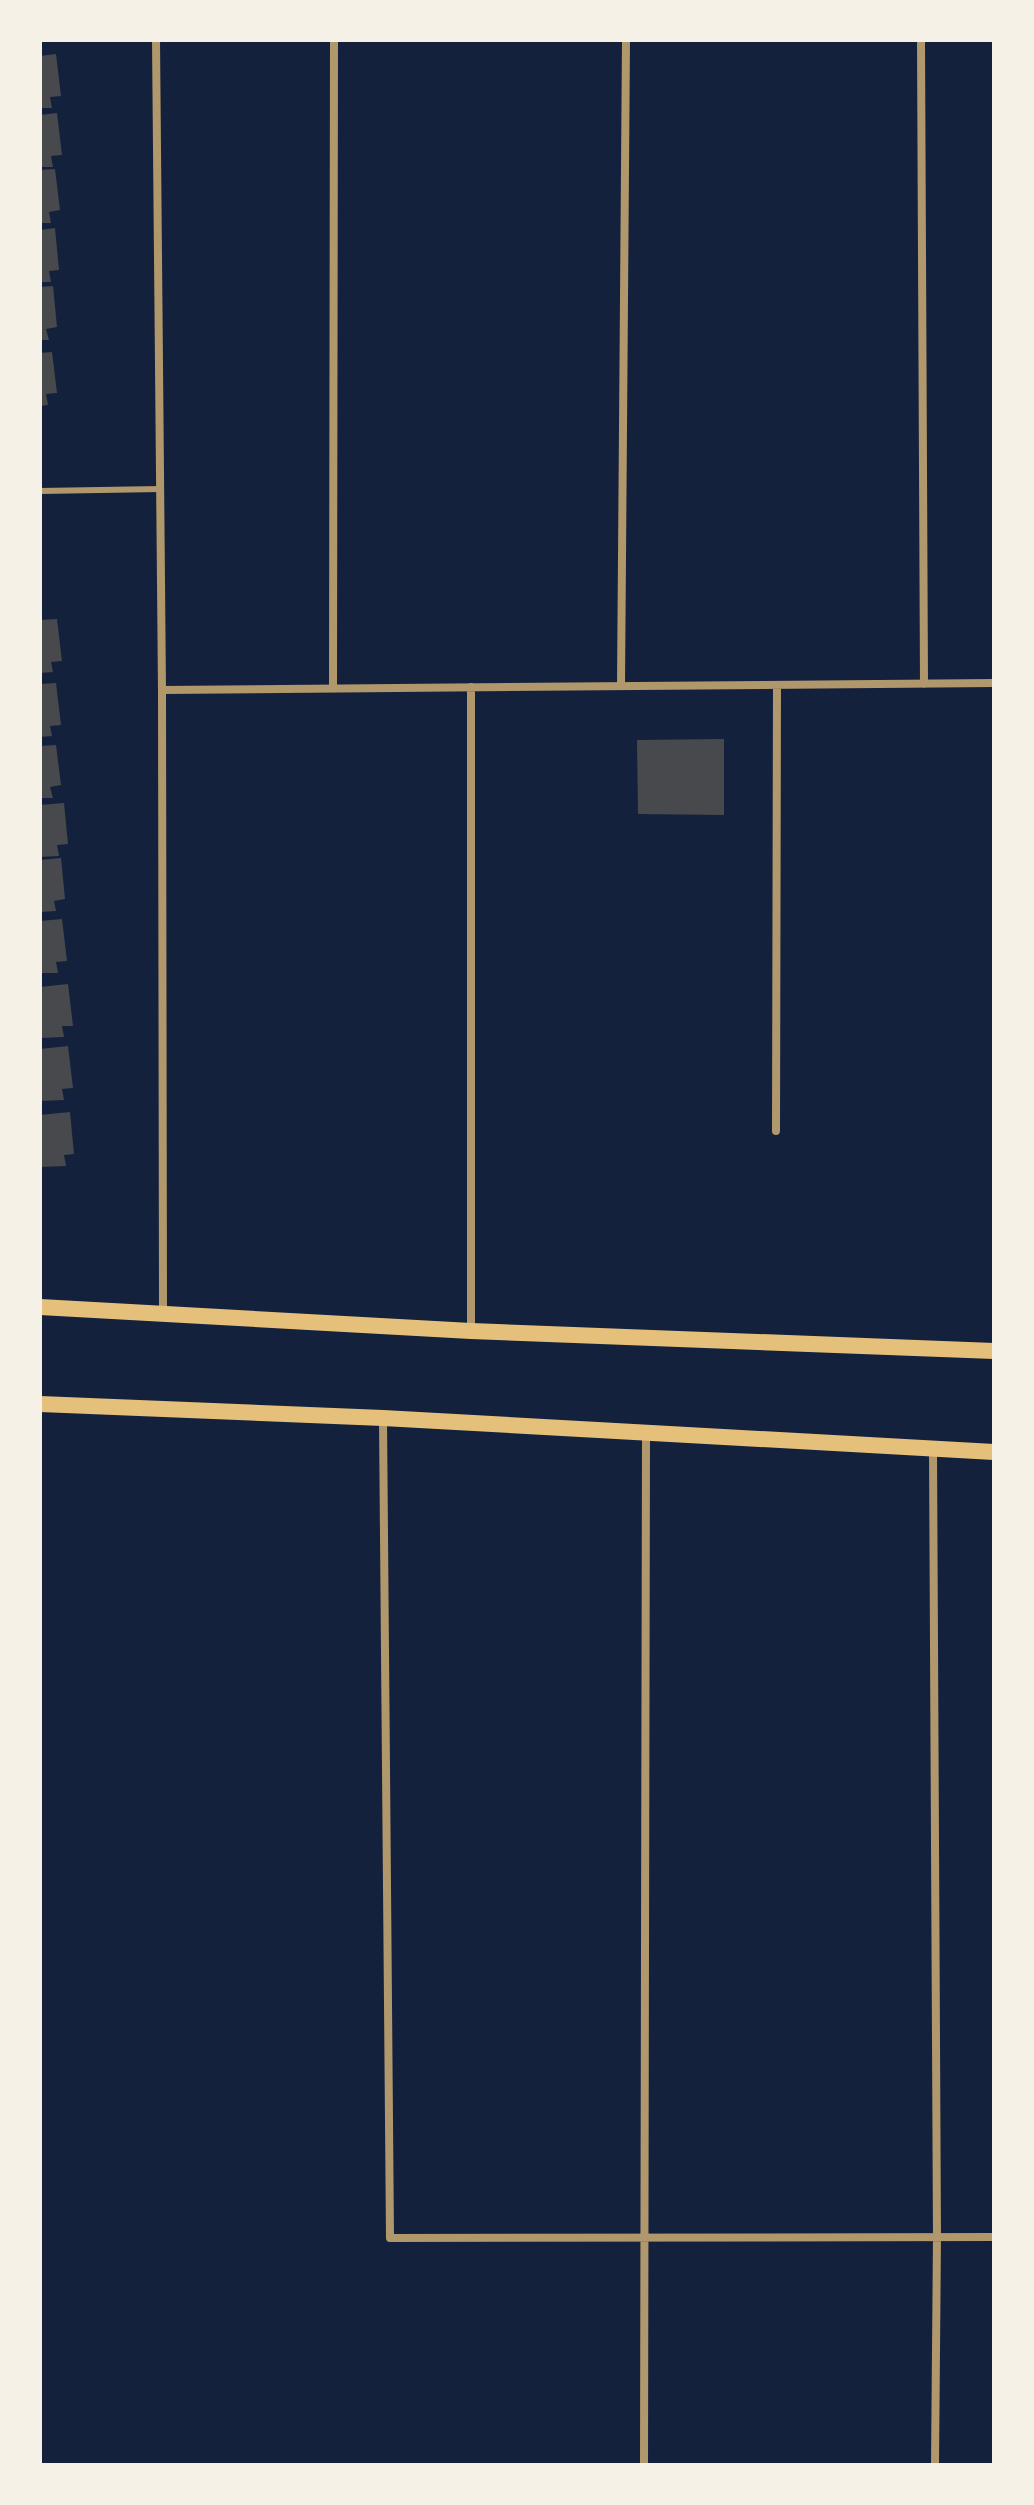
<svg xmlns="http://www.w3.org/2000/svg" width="1034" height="2505" font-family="'Fira Sans',sans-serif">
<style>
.building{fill:#48494c}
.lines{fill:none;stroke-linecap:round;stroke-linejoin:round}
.service{stroke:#b1986c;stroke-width:6}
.minor{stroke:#b1986c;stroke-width:8}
.secondary{stroke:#e5c07b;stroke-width:16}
</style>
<rect width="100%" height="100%" fill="#14213d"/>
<path class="building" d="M56 54 61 96 50 97 52 108H40V56Z
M57 113 62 155 51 156 53 167H40V115Z
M55 169 60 210 49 212 51 223H40V170Z
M55 228 59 270 49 271 51 282H40V230Z
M53 286 57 327 46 329 49 340H40V287Z
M52 352 57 393 46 394 48 405 40 406V353Z
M57 619 62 661 51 662 53 672 40 673V620Z
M56 683 61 725 50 726 52 736 40 737V684Z
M724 739V815L638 814 637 740Z
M56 745 61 785 50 787 53 798H40V746Z
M64 803 68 844 57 845 59 856 40 857V805Z
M61 858 65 899 54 901 56 911 40 912V860Z
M62 919 67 961 56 962 58 973H40V921Z
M68 984 73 1026H62L64 1037 40 1038V987Z
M68 1046 73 1088 62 1089 64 1100 40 1101V1049Z
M70 1112 74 1154 64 1155 66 1166 40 1167V1115Z"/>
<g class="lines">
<path class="service" d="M40 491 160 489"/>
<path class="minor" d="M156 40 162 690 163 1313
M921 40 924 684
M621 686 626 40
M333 688 334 40
M162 690 994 683
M776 1131 777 685
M471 1330V687
M383 1418 390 2238 994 2237
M933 1449 937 2237 935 2465
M644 2465 646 1435"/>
<path class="secondary" d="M40 1307 471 1331 994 1351
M40 1404 383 1418 994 1452"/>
</g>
<rect width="1034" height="2505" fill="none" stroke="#f6f1e7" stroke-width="84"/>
</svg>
